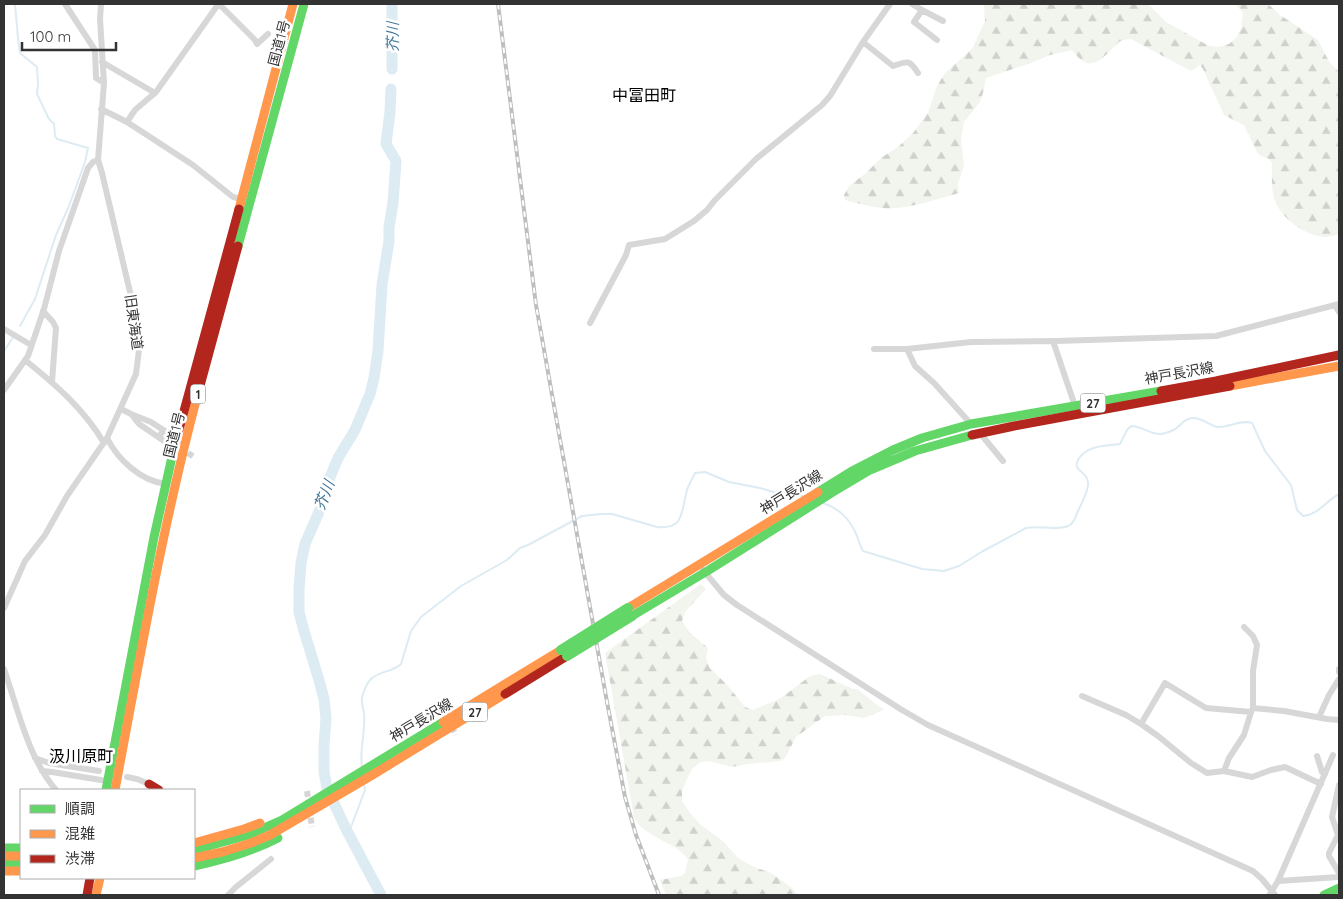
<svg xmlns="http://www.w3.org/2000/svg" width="1343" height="899" font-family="Quicksand,'Noto Sans JP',sans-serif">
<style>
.forest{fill:url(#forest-firs)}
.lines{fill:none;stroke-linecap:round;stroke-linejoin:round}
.stream{stroke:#ddebf3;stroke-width:2}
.river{stroke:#ddebf3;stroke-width:11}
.street-tunnel{stroke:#d6d6d6;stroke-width:6;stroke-dasharray:6 3;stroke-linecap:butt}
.street{stroke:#d7d7d7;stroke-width:6}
.fast{stroke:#63d668;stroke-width:9}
.slow{stroke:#ff974d;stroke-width:9}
.jam{stroke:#b3261e;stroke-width:9}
.rail-casing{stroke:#bebebe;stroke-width:4}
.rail{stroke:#fff;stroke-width:2;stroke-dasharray:5.5;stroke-linecap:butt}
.fast-bridge{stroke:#63d668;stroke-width:10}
.labels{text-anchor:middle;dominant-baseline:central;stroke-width:5;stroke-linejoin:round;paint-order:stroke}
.shield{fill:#fff;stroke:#707070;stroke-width:1}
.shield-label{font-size:12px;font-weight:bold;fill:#333}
.street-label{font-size:14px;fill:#333;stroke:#fff}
.water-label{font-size:15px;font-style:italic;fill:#3f7597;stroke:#fff}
.quarter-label{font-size:16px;fill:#000;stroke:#fff}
</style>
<defs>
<pattern id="forest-firs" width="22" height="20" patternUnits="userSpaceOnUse" patternTransform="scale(1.25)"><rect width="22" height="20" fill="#f1f5ed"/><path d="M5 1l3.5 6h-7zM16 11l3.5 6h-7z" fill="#cfd2cc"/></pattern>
</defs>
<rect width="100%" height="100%" fill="#fff"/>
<path class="forest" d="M984 4H1148L1166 22 1209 46 1219 47 1229 44 1236 38 1241 29 1243 14 1241 10 1235 4H1268L1280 15 1318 40 1325 54 1330 63 1339 72V234C1334 235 1329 237 1324 237 1304 235 1280 218 1274 198 1271 187 1272 174 1272 163L1269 159 1261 156 1257 152 1244 125 1224 115 1203 69 1200 65 1191 71 1131 39C1127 39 1122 40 1119 42 1109 51 1095 72 1080 59 1077 56 1074 53 1072 50L1050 55 1031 63 986 78 983 93 980 102 964 122 961 141 964 165 958 184 959 193C936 199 908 210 883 208 870 207 858 203 845 200L844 195 849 186 866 173 881 158 898 147 913 133 928 113 937 86 945 73 972 49 985 21Z
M701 584 706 589 685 612 682 621 690 633 708 648 706 657 709 667 728 686 745 707 753 710 781 698 810 676 820 674 853 689H857L884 710 864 718 845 715 825 716 796 737 785 758 781 761 748 764 732 767 709 761 700 762 692 769 688 777 682 791V801L690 813 700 824 725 843 738 858 752 866 771 873 791 887 798 895H666L660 880 681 876 685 873 688 859C685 856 683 853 679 850 666 841 640 832 634 817L605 653Z"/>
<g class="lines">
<path class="stream" d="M15 4 18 38 20 53 37 67 38 84 37 94 49 119 54 124 55 136 57 139 88 148 85 162 69 206 56 235 35 299 20 326
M4 351 14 336
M823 503C840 509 850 519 857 536 859 541 860 546 863 551L922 569 944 571 959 566 983 551 1026 528C1040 525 1055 531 1068 526 1074 524 1076 516 1078 511 1082 502 1089 491 1088 482 1087 473 1080 473 1077 467 1076 465 1077 462 1078 460 1086 445 1106 446 1120 444L1127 430 1131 426C1142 426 1151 435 1161 434 1167 433 1175 430 1179 426 1183 422 1186 419 1192 418 1201 417 1209 425 1217 427 1229 428 1240 419 1252 423L1265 451 1291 485 1297 510 1303 516C1318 515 1326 501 1339 494
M362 768C359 749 366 731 364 713 363 708 361 703 362 697 363 693 367 683 370 680 378 671 393 672 401 664L411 631 421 617 461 586 507 560 520 548 528 545 582 516 601 514H612L657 527C683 529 681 515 686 494 687 487 692 480 695 473L705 472 729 482 760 488 784 495 804 496
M346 829 351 827 365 790 364 785"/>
<path class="river" d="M392 69V4
M381 895 346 829 327 788 324 772V746L326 718 324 699 319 680 304 631 299 612V589L301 563 305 544 321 507 326 487 338 458 355 430 370 394 374 378 378 351 382 285 389 241V227L393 203 396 161 386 144 390 112 391 89"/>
<path class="street-tunnel" d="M158 433 194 457
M443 711 456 735
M307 791 312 827"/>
<path class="street" d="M65 4 95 50 96 78 104 83
M912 4 922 10 914 22 937 40
M922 10 943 21
M863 42 893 66C908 61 909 59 918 73
M102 62 155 93
M101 109 127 122 193 165 233 197 242 199
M127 122 135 110 156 92 217 6 219 4 255 40 257 44 268 34
M1335 305 1339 312
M43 311 53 322 56 328 52 382
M590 323 626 255 629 245 665 239 694 221 707 210 715 200 756 159 822 105 830 96 863 42 890 4
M4 329 31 345
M1053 341 1075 406
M874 349H907L971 342 1056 341 1216 336 1339 304
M907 349 915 366 934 383 972 425
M25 360C56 385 84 409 104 443
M4 390 28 356 44 309 59 251 88 168 93 162 98 160
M121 409 131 414 151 422 168 433 173 435 178 434
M132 415 139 424 167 443 173 450
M979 432 1003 461
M107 438C118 460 141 481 166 484
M703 570 724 595 737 605 902 710 928 725 1253 871 1262 879 1275 895
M4 608 25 561 45 535 67 496 107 438 136 374 139 350 138 326 102 173 98 160 104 83 100 19 101 4
M1244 627 1253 636 1257 645 1253 671V708
M4 669C18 709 28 758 56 790
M1339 669V672
M1082 696 1126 715 1141 724 1158 736 1191 763 1207 773 1224 771 1252 777 1271 770 1285 767 1321 784
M1319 717 1329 695 1339 679
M1141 724 1165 683 1206 708 1251 712 1253 708 1284 711 1327 719 1339 720
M1317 756 1322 772 1325 774
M35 758 49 763 99 771
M42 771 52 772 107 781
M1224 771 1229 758 1244 735 1251 712
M127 777 137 779 149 784
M1339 785 1332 817 1338 835 1329 853V856L1339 873
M1278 881 1339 877
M1270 894 1278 881 1333 755
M228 895 236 887 271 859"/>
<path class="fast" d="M238 246 304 4
M818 492 852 471 893 450 922 438 971 424 1161 391
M632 616 709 570 833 492 870 470 915 451 972 435
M106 790 154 537 174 448
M4 848H21
M194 850 248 835 282 820 443 722
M4 864H21
M194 866C223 860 251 852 278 838
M1324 895 1339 888"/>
<path class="slow" d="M239 209 293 4
M1230 386 1339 366
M628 608 818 492
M443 722 561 650
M115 790C140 657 163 524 198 393
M194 843 244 829 260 823
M4 856H21
M194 858 222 852 251 843 270 835 374 774 505 694
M4 871H21
M96 895 100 878"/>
<path class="jam" d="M1161 391 1216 381 1339 355
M198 393 238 246
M972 435 1014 426 1230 386
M174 448 239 209
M505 694 567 656
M149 784 159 790
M87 895 90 878"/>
<defs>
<path id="rail" d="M498 4 536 305 607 702 625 797 636 835 659 895"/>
</defs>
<use href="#rail" class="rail-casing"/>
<use href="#rail" class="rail"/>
<path class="fast-bridge" d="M561 650 628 608
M567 656 632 616"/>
</g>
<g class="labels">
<g class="shield">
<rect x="190.5" y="384.5" width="15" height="19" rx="4"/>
<rect x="1080.5" y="393.5" width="25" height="19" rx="4"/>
<rect x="462.5" y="702.5" width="25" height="19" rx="4"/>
</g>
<g class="shield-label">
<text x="198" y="394">1</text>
<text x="1093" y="403">27</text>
<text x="475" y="712">27</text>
</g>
<g class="street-label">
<text transform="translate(279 43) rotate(-75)">国道1号</text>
<text transform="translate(134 322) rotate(82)">旧東海道</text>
<text transform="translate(1179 373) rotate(-10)">神戸長沢線</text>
<text transform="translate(174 435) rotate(-76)">国道1号</text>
<text transform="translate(791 492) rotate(-32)">神戸長沢線</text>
<text transform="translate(421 720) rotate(-31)">神戸長沢線</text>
</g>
<g class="water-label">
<text transform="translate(392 37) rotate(-90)">芥川</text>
<text transform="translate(324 495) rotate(-69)">芥川</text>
</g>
<g class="quarter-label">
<text x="644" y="95">中冨田町</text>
<text x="81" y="756">汲川原町</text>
</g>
</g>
<rect width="1343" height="899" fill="none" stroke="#333333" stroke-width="10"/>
<rect x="20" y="789" width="175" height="90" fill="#ffffff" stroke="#adadad"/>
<rect x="30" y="805" width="25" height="8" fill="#63d668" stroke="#adadad"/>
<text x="65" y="814" font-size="15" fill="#333333">順調</text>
<rect x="30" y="830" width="25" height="8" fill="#ff974d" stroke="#adadad"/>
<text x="65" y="839" font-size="15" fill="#333333">混雑</text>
<rect x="30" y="855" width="25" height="8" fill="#b3261e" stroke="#adadad"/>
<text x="65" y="864" font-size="15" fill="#333333">渋滞</text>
<path d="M22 42v8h94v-8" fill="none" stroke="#333333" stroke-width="2.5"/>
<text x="30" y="42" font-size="15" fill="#333333" stroke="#ffffff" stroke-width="4" paint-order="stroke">100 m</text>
</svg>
